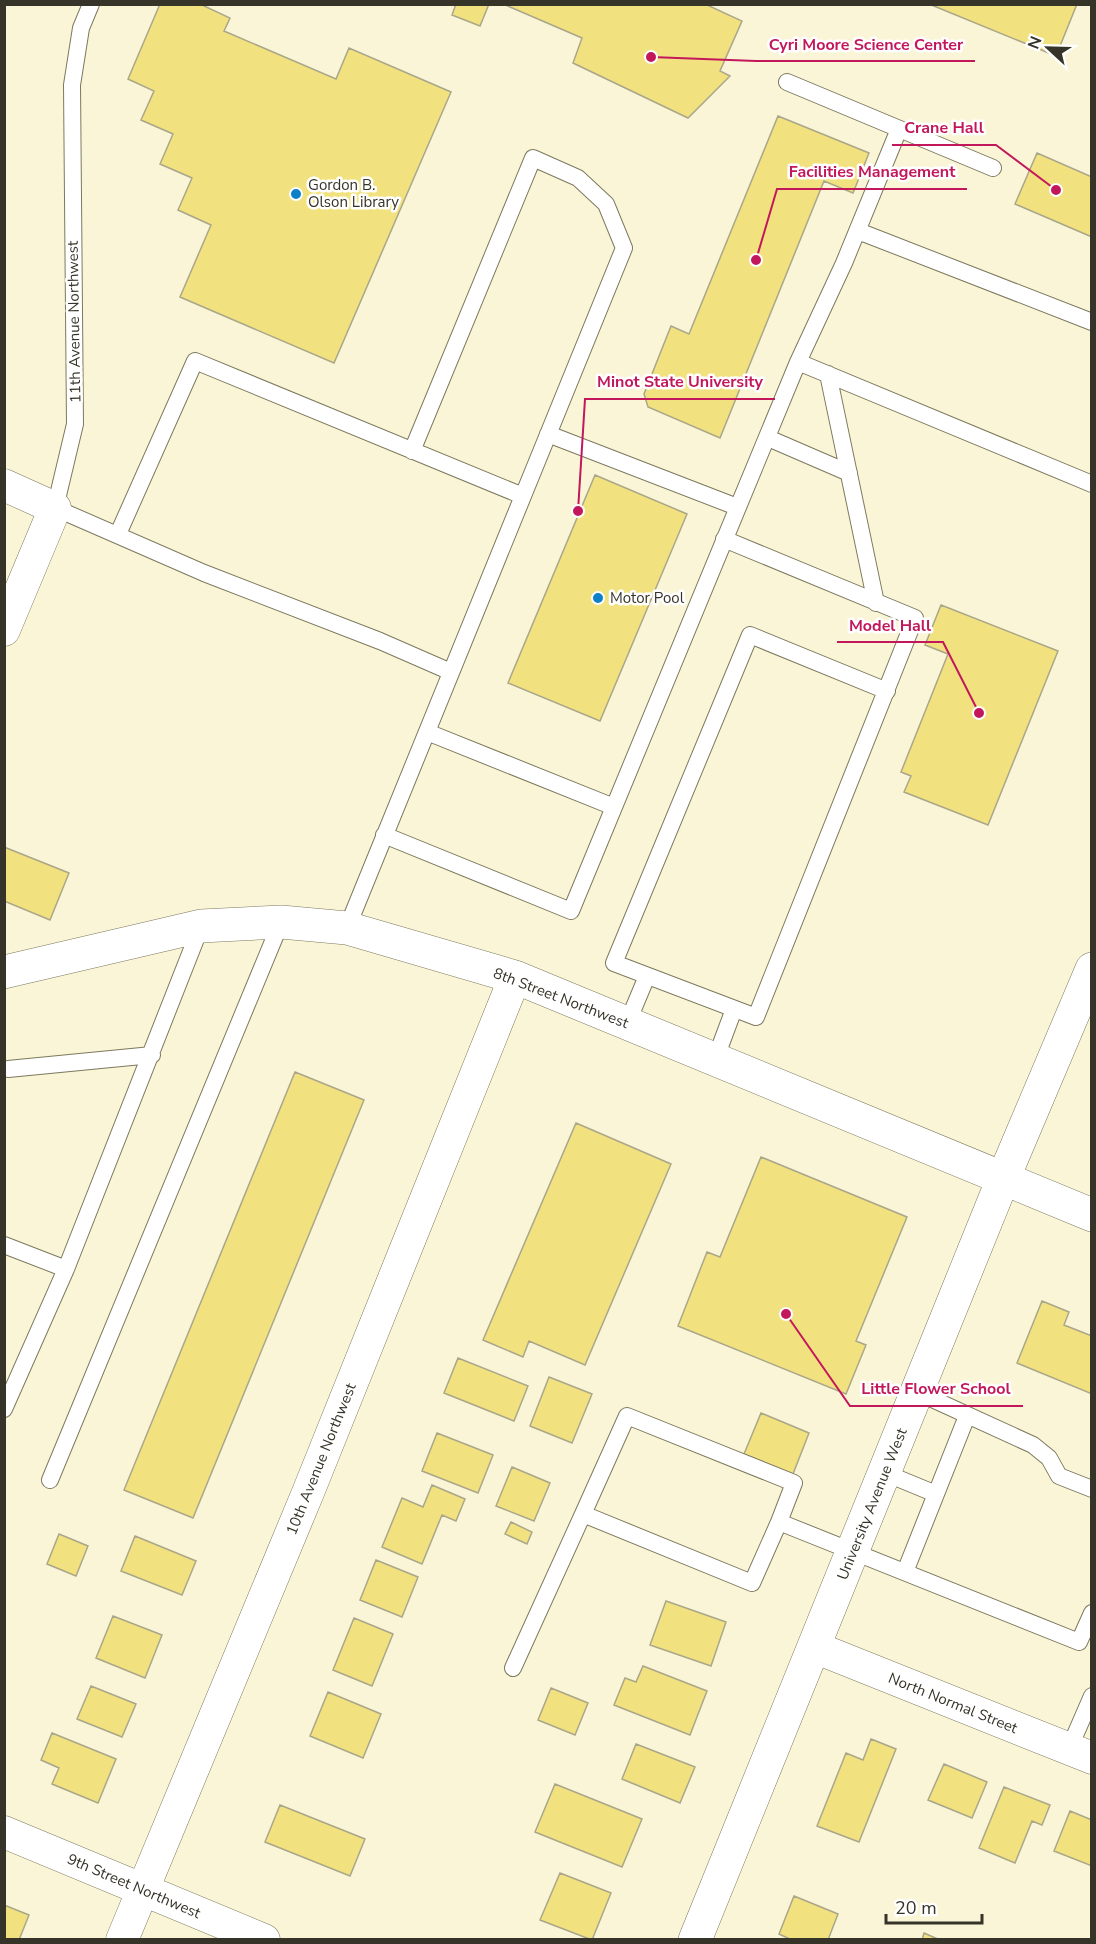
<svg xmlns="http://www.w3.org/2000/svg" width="1096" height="1944" font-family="'Nunito Sans',sans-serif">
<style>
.building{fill:#f2e27f;stroke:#aaa689;stroke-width:1.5}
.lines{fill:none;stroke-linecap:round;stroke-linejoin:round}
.lane-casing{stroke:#7d795e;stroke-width:18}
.street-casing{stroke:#7d795e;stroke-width:33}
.secondary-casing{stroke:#7d795e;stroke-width:34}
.lane{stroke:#fff;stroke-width:16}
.street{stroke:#fff;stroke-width:32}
.secondary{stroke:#fff;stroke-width:33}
.poi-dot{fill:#0e80c9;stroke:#fff;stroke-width:2}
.labels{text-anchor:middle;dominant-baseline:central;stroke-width:5;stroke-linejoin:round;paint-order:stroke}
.poi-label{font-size:15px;fill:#363428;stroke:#fff;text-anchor:start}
.street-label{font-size:15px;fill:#363428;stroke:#fff}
.leader{fill:none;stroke:#c2185b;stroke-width:2}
.callout-dot{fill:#c2185b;stroke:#fff;stroke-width:2}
.callout-label{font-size:16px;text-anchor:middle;font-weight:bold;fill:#c2185b;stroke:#fff;stroke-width:5;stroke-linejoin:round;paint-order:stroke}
</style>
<rect width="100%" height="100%" fill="#faf5d7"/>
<path class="building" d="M160 4H200L230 18 224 31 336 79 349 48 451 92 334 363 180 297 211 225 178 210 192 178 160 164 173 134 141 120 154 91 128 79Z
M456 4H489L480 26 452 15Z
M503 4H705L742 21 720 71 730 76 688 118 573 63 582 38Z
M929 4H1077L1056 56Z
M778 116 869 153 853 193 824 181 720 438 648 407 644 394 671 326 689 334Z
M1037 153 1092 177V237L1015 204Z
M595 475 687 514 600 721 508 683Z
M941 605 1058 651 988 825 904 792 911 776 901 772 948 654 925 645Z
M4 847 69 873 50 920 4 901Z
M295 1072 364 1100 193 1518 124 1490Z
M576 1123 671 1164 585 1365 529 1341 523 1357 483 1340Z
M761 1157 907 1217 856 1341 866 1345 846 1394 678 1326 707 1252 720 1257Z
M1042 1301 1069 1312 1064 1325 1092 1336V1394L1017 1363Z
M458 1358 528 1386 514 1421 444 1393Z
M549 1377 592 1394 572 1443 530 1426Z
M761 1413 809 1433 793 1474 744 1454Z
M437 1433 493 1455 478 1493 422 1471Z
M512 1467 550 1483 534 1521 496 1506Z
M432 1485 465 1499 456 1521 442 1515 422 1564 382 1547 402 1498 423 1507Z
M511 1522 532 1532 527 1544 505 1534Z
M59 1534 88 1546 76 1576 47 1564Z
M135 1536 196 1561 182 1595 121 1571Z
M376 1560 418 1577 402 1617 360 1600Z
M666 1601 726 1622 711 1666 650 1645Z
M113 1616 162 1635 145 1678 96 1658Z
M354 1618 393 1634 372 1686 333 1670Z
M643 1666 707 1691 690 1735 614 1705 625 1678 636 1682Z
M91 1686 136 1704 122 1737 77 1719Z
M551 1688 588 1703 575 1735 538 1720Z
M328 1692 381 1714 363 1758 310 1736Z
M52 1733 116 1759 98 1803 52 1784 59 1768 41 1760Z
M871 1739 896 1749 859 1842 817 1826 846 1753 863 1760Z
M636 1744 695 1767 680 1803 622 1779Z
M944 1764 987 1782 972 1818 928 1800Z
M555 1784 642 1819 622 1867 535 1832Z
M1004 1787 1050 1805 1042 1825 1032 1821 1015 1863 979 1848Z
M280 1805 365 1839 350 1876 265 1842Z
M1070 1811 1092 1820V1866L1054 1851Z
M560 1873 611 1893 592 1940 540 1920Z
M794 1896 838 1914 828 1940H792L779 1934Z
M4 1905 29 1915 19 1940H4Z
M924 1933 940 1940H922Z"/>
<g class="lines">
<defs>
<path id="lane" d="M91 4 81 28 72 85 75 424 55 508 204 573 380 641 451 672
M787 82 993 168
M858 231 1092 322
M798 362 844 263 899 129
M828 374 876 603
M548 434 737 507
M768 438 849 473
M118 534 195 361 523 496
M724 539 915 618 756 1017 614 963 750 635 887 691
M427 732 614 807
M384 835 571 911 798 362 1092 484
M347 928 624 248 606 204 578 178 533 158 412 451
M627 1024 647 976
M715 1060 734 1009
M8 1069 152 1055
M4 1245 66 1269 201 926
M917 1392 1033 1445 1049 1458 1059 1476 1092 1489
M4 1409 66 1269
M885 1473 936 1494
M50 1480 281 922
M779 1522 752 1583 583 1514 627 1416 794 1483 779 1522 1079 1642 1092 1613
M905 1572 967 1416
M513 1668 583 1514
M1069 1749 1092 1696"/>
<path id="street" d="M4 485 55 508 4 630
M814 1647 1092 1758
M4 1832 264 1940
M122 1940 309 1490 515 977"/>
<path id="secondary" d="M4 972 201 926 281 922 347 928 515 977 1092 1215
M695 1940 1003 1179 1092 969"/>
</defs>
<use href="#lane" class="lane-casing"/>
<use href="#street" class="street-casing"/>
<use href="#secondary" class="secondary-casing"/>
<use href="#lane" class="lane"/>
<use href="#street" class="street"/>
<use href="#secondary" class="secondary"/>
</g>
<g class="poi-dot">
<circle cx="296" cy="194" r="6"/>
<circle cx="598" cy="598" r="6"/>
</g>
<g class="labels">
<g class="poi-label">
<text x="308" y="185">Gordon B.<tspan x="308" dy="17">Olson Library</tspan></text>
<text x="610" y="598">Motor Pool</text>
</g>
<g class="street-label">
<text transform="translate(74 322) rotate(-91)">11th Avenue Northwest</text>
<text transform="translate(561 998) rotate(21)">8th Street Northwest</text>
<text transform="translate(321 1459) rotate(-68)">10th Avenue Northwest</text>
<text transform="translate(872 1504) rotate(-68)">University Avenue West</text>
<text transform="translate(953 1703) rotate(22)">North Normal Street</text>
<text transform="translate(134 1886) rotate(23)">9th Street Northwest</text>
</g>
</g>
<path class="leader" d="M651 57L756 61H975M1056 190L996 145H892M756 260L777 189H967M578 511L585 399H775M979 713L943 642H837M786 1314L850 1406H1023"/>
<g class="callout-dot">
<circle cx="651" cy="57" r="6"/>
<circle cx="1056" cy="190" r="6"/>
<circle cx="756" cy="260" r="6"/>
<circle cx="578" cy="511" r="6"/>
<circle cx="979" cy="713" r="6"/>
<circle cx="786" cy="1314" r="6"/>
</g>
<g class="callout-label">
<text x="866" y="50">Cyri Moore Science Center</text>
<text x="944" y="133">Crane Hall</text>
<text x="872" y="177">Facilities Management</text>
<text x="680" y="387">Minot State University</text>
<text x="890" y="631">Model Hall</text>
<text x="936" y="1394">Little Flower School</text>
</g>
<rect width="1096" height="1944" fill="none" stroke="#363428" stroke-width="12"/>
<g transform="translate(1048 48) rotate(292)" stroke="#ffffff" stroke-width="4.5" paint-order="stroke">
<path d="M0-4.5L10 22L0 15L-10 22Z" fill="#363428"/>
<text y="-9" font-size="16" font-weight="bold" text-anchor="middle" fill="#363428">N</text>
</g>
<path d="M886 1914v9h96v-9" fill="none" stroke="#363428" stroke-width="3"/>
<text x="895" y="1914" font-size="18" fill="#363428" stroke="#ffffff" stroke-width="4.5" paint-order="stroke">20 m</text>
</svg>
